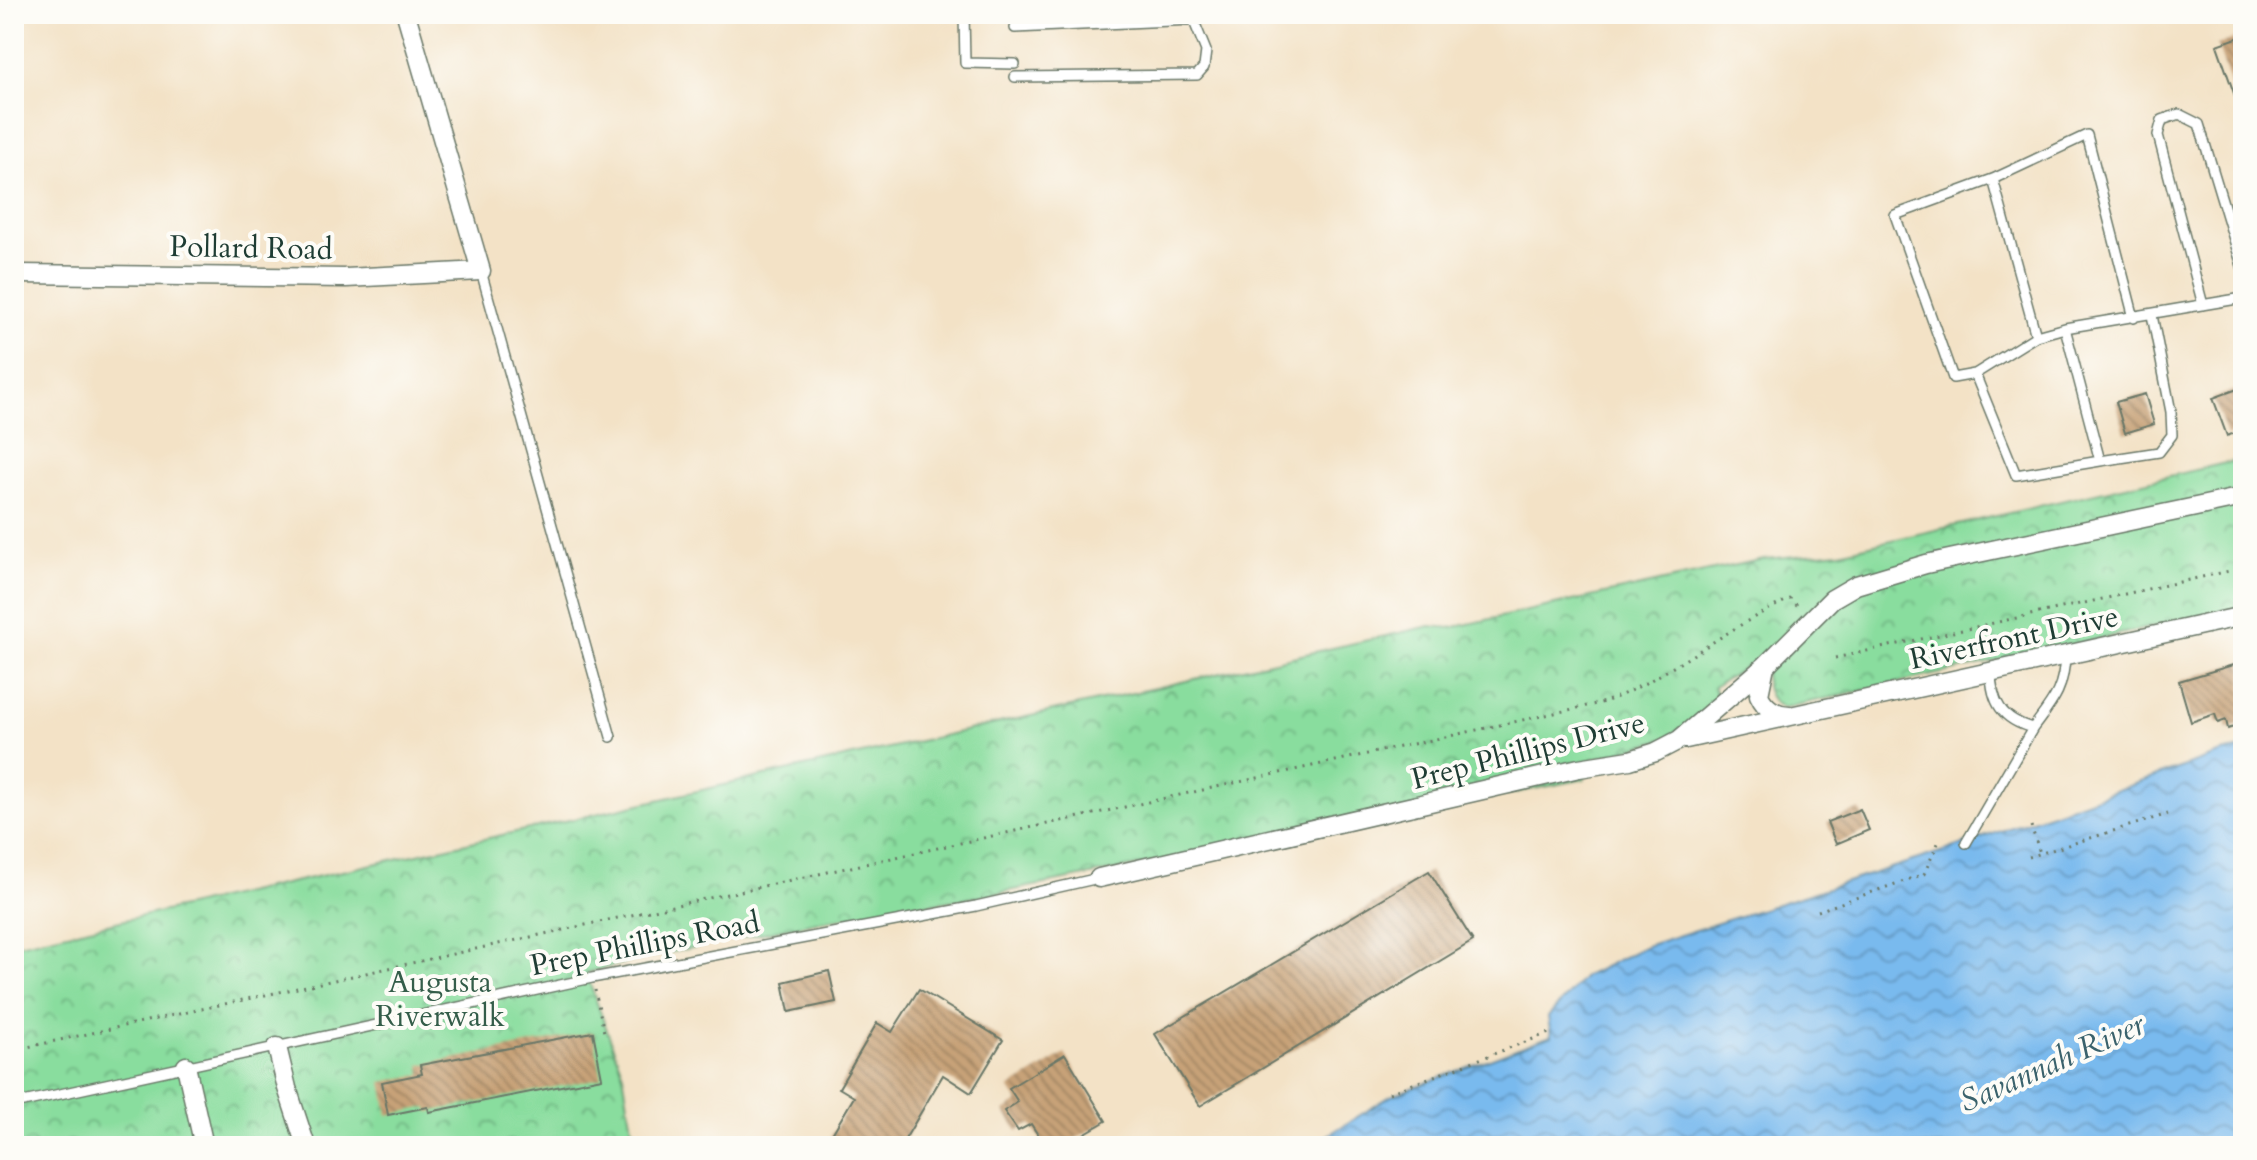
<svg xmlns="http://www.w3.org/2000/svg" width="2257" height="1160" font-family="Cardo,serif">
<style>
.park{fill:url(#park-crowns);stroke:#548d69;stroke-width:2}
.water{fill:url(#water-waves);stroke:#4c7c91;stroke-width:2}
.building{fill:url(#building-back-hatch)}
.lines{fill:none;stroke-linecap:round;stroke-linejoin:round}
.lane-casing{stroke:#697767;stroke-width:12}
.street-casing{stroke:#697767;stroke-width:21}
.path{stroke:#697767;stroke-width:3;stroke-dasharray:2 6;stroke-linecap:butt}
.lane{stroke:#fff;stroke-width:9}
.street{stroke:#fff;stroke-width:18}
.labels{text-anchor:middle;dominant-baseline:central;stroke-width:8;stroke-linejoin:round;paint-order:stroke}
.street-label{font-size:30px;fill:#1f3d34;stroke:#fdfcf7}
.park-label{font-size:30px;fill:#345d49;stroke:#fdfcf7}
.water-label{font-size:32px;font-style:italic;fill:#3a626c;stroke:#fdfcf7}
</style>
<defs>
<pattern id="park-crowns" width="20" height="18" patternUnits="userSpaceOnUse" patternTransform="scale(2)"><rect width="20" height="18" fill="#89dd9e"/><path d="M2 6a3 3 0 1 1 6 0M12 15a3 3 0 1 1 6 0" fill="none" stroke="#6fb482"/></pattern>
<pattern id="water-waves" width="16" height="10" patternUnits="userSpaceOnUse" patternTransform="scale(2)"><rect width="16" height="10" fill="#79baee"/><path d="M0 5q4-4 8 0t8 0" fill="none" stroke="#6398c2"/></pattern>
<pattern id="building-back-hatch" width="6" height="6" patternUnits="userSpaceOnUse" patternTransform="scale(2)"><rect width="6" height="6" fill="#c7a278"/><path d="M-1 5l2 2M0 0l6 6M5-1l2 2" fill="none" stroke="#a18563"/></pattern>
</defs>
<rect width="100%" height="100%" fill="#fdfcf7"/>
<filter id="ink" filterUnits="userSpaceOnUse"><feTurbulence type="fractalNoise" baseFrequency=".0125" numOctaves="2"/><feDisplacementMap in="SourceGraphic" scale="16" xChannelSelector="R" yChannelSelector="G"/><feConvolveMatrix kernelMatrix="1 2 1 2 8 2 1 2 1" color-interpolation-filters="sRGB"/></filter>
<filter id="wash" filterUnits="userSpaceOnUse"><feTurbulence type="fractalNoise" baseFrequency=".006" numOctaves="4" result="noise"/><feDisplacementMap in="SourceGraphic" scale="32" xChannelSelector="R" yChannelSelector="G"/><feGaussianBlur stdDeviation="1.8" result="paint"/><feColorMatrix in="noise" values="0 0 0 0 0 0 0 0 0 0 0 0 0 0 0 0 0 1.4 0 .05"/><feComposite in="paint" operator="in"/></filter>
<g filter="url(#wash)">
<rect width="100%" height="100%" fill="#f3e2c6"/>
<path class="park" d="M2243 459V607L1783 708C1762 699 1765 675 1765 655L1713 687 1719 698 1693 721 1664 739 1582 762 1585 779 988 895 821 921 644 958 586 973 623 1074 635 1146H14V945L1430 626 1450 628 1764 559 1840 552Z"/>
<path class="water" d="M2243 749V1146H1311L1391 1096 1551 1036 1548 1017 1585 976 1646 946 1950 849 2222 753Z"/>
<g id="blocks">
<path class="building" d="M2243 36V112L2241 113 2217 45Z
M2243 387V430L2227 436 2213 398Z
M2145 394 2154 424 2125 433 2116 402Z
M2243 662V724L2228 729 2226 720 2218 723 2215 714 2191 722 2179 681Z
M1860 809 1869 830 1836 844 1827 822Z
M1429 871 1473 941 1200 1106 1155 1034Z
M829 971 836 1002 789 1012 783 982Z
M919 989 1003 1040 971 1093 943 1075 901 1146H825L854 1097 839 1088 877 1023 892 1032Z
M593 1032 602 1078 429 1112 428 1107 388 1115 382 1082 422 1074 420 1065Z
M1065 1054 1106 1121 1063 1146H1045L1031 1124 1018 1131 1004 1111 1018 1102 1009 1088Z"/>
</g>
</g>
<g filter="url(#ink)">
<use href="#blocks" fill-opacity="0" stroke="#697767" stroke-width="2"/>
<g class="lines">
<defs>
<path id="lane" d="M964 14 965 63 1015 64
M1015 28 1193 20
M1015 77 1197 75 1204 67 1206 51 1191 14
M1993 179 2036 336
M481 271 611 737
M2203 305 2158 135 2162 120 2179 114 2199 124 2243 269
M2134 318 2087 135 1993 179 1895 215 1953 378 1975 374 2036 336 2065 328 2243 298
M1975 374 2016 475 2100 461 2065 328
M2100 461 2159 452 2172 435 2171 412 2152 315
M1991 671C1991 702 2002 720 2033 728 2053 701 2064 690 2065 655
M1966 843 2033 728
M14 1104 592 978 976 906 1099 878"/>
<path id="street" d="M20 274 346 278 481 271 406 14
M1765 666 1759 695C1765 708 1775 715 1790 715
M1686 739 2243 616
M1099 878 1579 768 1630 760 1656 752 1679 740 1765 666 1832 599 1856 585 1926 564 2243 497
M277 1047 287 1088 306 1146
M186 1066 204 1146"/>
</defs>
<use href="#lane" class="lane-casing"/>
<use href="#street" class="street-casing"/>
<path class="path" d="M1835 658 2243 568
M2031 826 2040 853
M2029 857 2168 814
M1818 911 1924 874 1939 841
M595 990 605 1037
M14 1050 1605 702C1671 676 1725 628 1790 599L1798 606
M1389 1093 1552 1032"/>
<use href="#lane" class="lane"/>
<use href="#street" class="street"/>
</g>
</g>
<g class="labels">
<g class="street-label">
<text transform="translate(251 248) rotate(1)">Pollard Road</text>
<text transform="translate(2014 638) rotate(-12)">Riverfront Drive</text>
<text transform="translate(1528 751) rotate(-14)">Prep Phillips Drive</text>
<text transform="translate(645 944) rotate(-11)">Prep Phillips Road</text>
</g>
<g class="park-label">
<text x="440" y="982">Augusta<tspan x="440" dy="34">Riverwalk</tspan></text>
</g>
<g class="water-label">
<text transform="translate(2052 1063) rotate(-24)">Savannah River</text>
</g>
</g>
<rect width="2257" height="1160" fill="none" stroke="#fdfcf7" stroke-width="48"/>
</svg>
